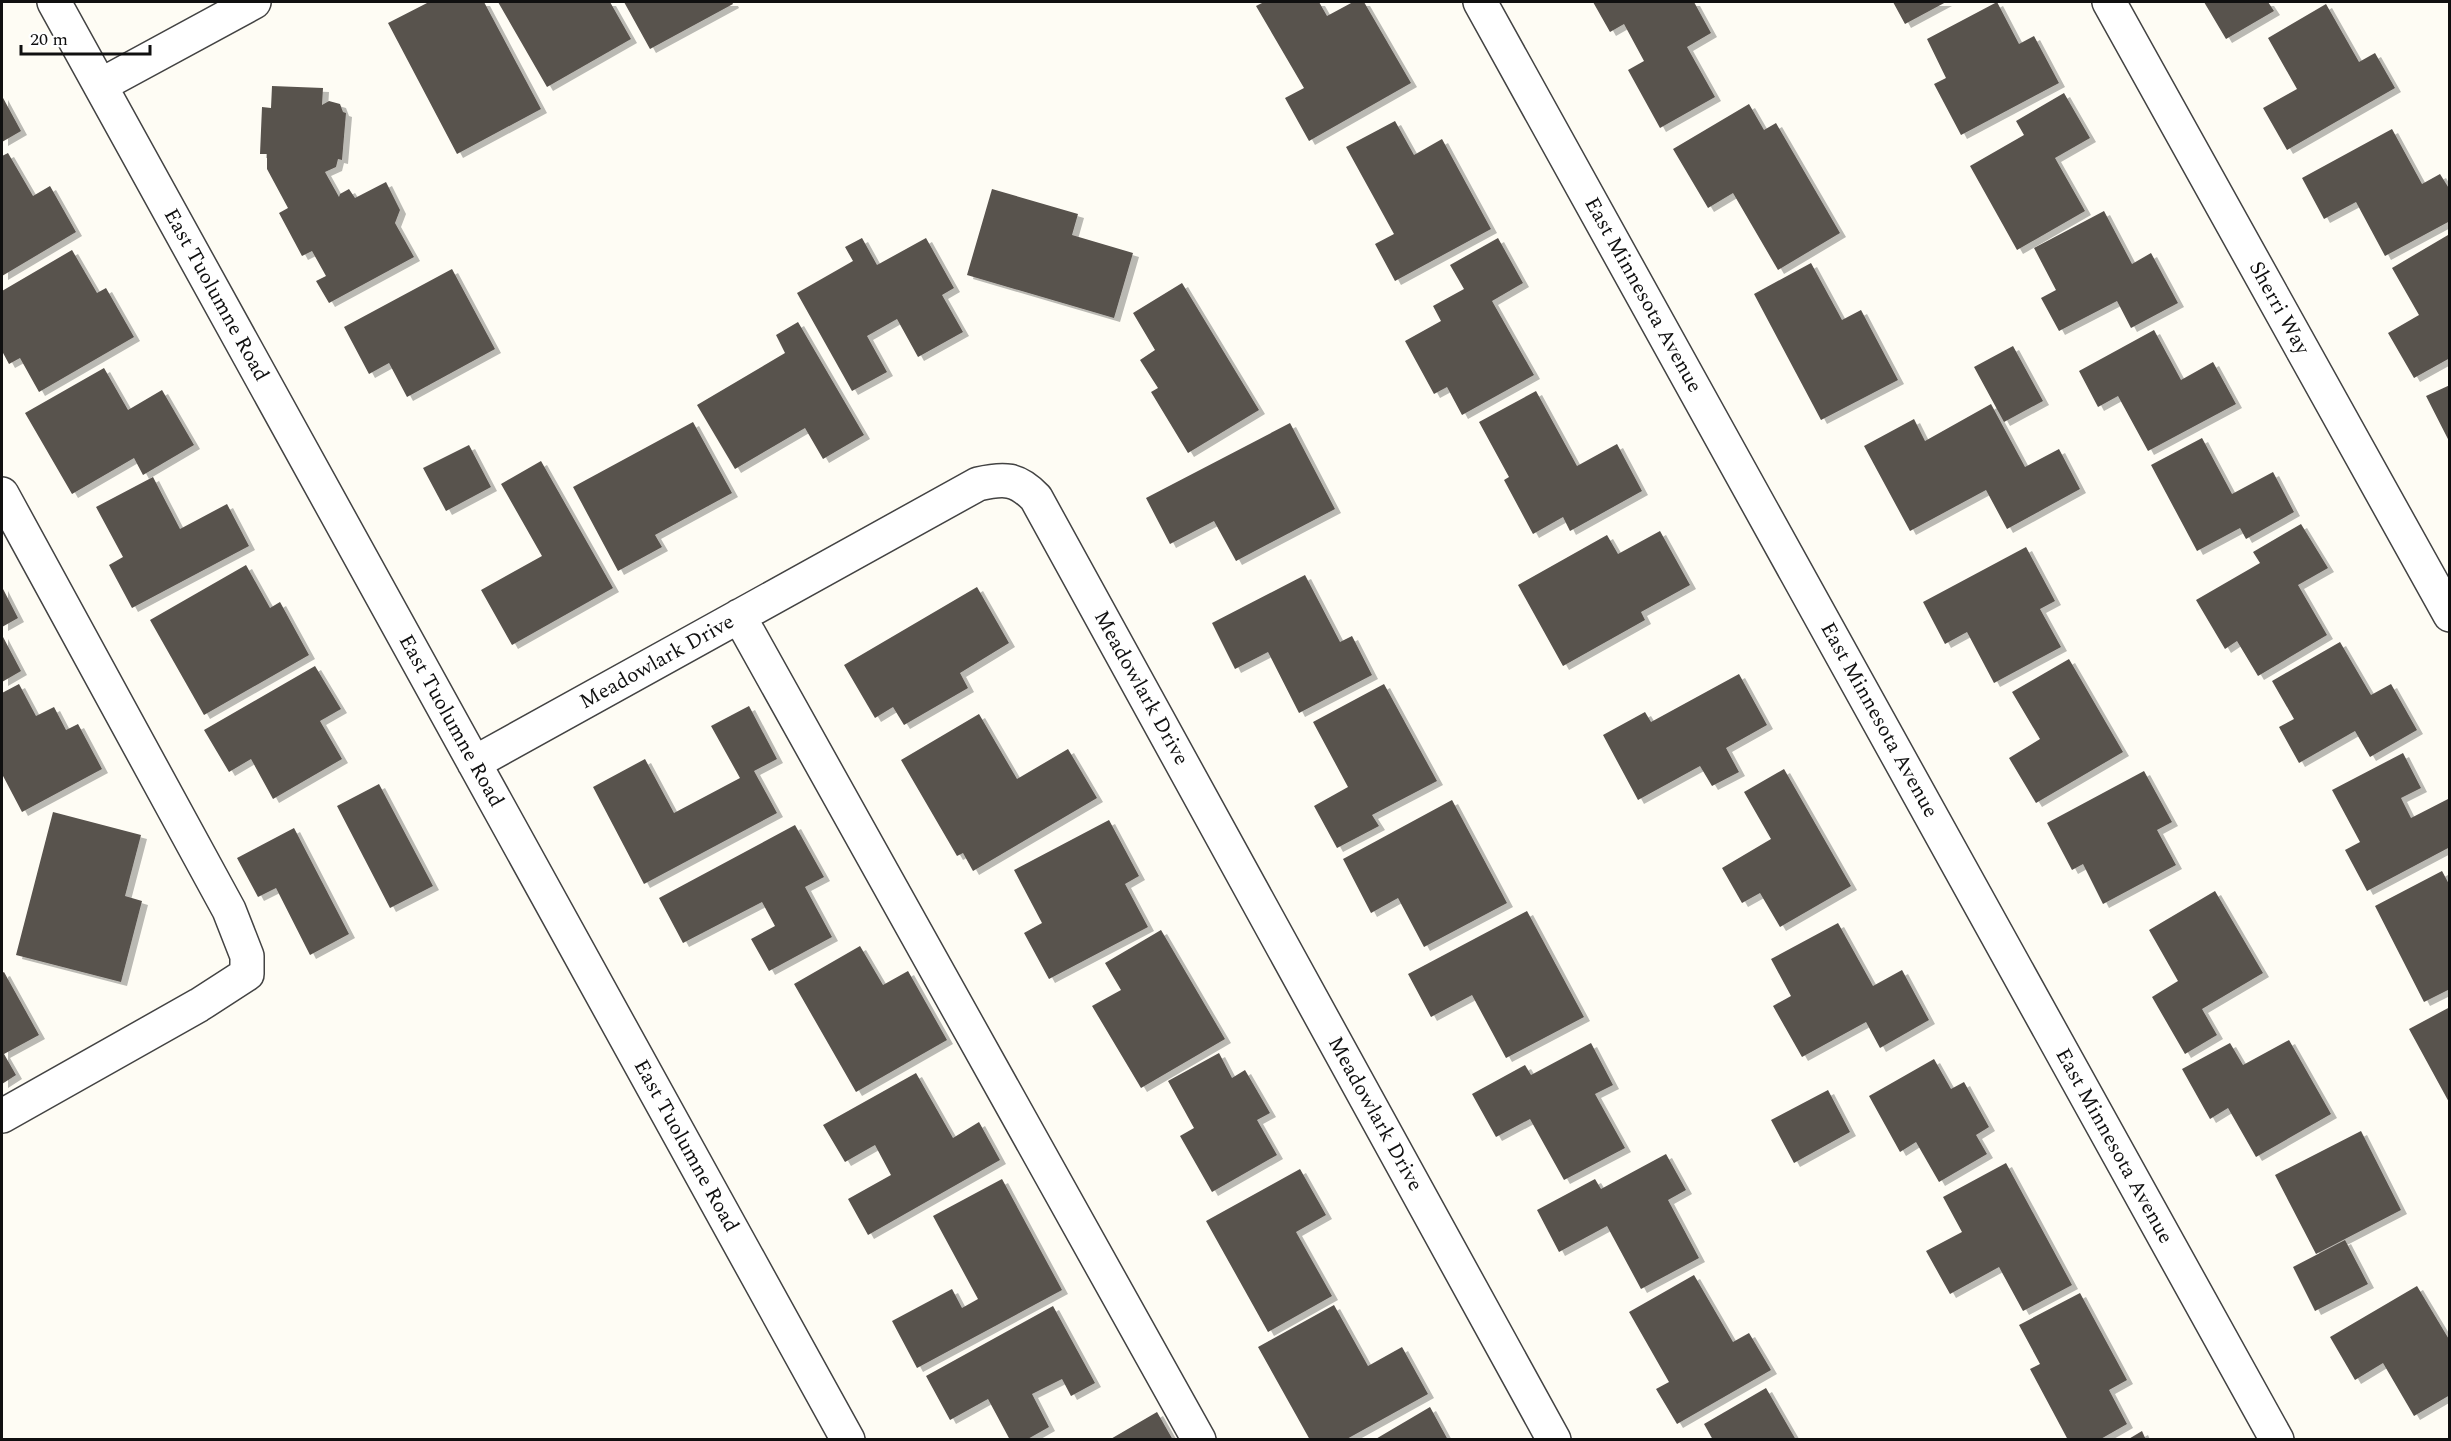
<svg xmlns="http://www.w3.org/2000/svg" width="2451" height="1441" font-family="Spectral,serif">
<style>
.building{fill:#58524d;filter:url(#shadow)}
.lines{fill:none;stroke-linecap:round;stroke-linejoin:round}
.minor-casing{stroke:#434343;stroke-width:36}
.minor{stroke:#fff;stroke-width:33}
.labels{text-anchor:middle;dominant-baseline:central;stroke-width:6;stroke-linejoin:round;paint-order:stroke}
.street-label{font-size:21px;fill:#101010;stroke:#fff}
</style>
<defs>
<filter id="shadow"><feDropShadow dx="6" dy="4" stdDeviation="0" flood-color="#0004"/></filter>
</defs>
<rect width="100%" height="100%" fill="#fefcf4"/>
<path class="building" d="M429 2H484L541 109 457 154 388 23Z
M498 2H610L631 39 547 87Z
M624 2H732L733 4 650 49Z
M1264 2H1319L1327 16 1353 2H1364L1411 83 1309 141 1285 98 1304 88 1256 6Z
M1593 2H1694L1711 33 1687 47 1715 97 1660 128 1628 70 1644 61 1624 24 1610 32Z
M1893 2H1946L1905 24Z
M1997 2 2019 44 2034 36 2059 83 1961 135 1934 84 1946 78 1927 39Z
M2204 2H2268L2274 11 2226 39Z
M2326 4 2359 62 2375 53 2395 88 2287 150 2263 108 2297 89 2268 38Z
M272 86 323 88 322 105 329 101 340 104 343 112 346 113 342 160 338 159 336 167 325 172 339 197 340 194 349 189 355 198 386 182 400 210 395 223 414 257 329 303 316 281 326 276 312 251 302 256 279 213 288 208 267 169V154H260L262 107 271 108Z
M2064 93 2090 138 2055 158 2085 211 2017 250 1970 166 2024 135 2016 121Z
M2 96 21 131 2 142Z
M1749 104 1764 130 1776 123 1840 233 1778 270 1733 193 1708 208 1673 149Z
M1395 121 1414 155 1442 139 1491 229 1395 281 1375 244 1394 234 1346 147Z
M2392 129 2422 184 2440 174 2450 190V221L2385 256 2356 202 2324 219 2302 178Z
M8 153 33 196 50 186 76 232 2 276V156Z
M992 189 1078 214 1072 235 1133 253 1114 318 967 275Z
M2104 211 2132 264 2151 253 2178 303 2131 328 2117 301 2059 331 2041 298 2056 290 2034 248Z
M2448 235 2450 358 2414 378 2388 333 2419 315 2392 268Z
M862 238 877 265 926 238 954 288 942 295 963 332 918 357 897 319 867 336 887 372 852 391 797 293 853 261 845 247Z
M1498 238 1523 283 1492 301 1534 375 1462 415 1447 387 1434 394 1405 341 1441 321 1433 306 1464 289 1450 265Z
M72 250 97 293 106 288 134 337 39 392 20 358 9 364 2 351V291Z
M1811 263 1842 320 1861 310 1898 380 1821 420 1754 294Z
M452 269 495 349 407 397 389 363 369 374 344 327Z
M1182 283 1259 410 1188 453 1151 392 1158 388 1140 360 1155 350 1133 313Z
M798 322 864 435 823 459 805 428 735 469 697 405 785 353 776 335Z
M2154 330 2181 380 2213 362 2236 404 2148 451 2118 396 2098 407 2079 371Z
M2013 346 2043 401 2004 422 1974 367Z
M104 368 128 410 162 390 194 445 143 475 134 458 72 494 25 413Z
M2450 385V443L2426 396Z
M1536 391 1577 466 1617 444 1642 491 1570 531 1563 517 1533 534 1504 480 1509 477 1479 422Z
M1991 404 2025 467 2059 449 2080 489 2007 529 1986 490 1910 531 1864 446 1914 419 1925 441Z
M693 422 732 493 655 535 662 547 618 571 573 487Z
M1290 423 1335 509 1236 561 1214 521 1170 544 1146 498Z
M2202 438 2232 494 2273 472 2294 512 2246 539 2240 528 2197 551 2151 465Z
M469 445 491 487 446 511 423 468Z
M541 461 613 588 512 645 481 590 542 556 501 484Z
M153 477 180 529 227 504 249 546 132 608 109 565 123 557 96 507Z
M2301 524 2328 568 2298 585 2327 635 2258 676 2237 641 2225 649 2196 600 2260 563 2253 552Z
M1660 531 1690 585 1641 612 1645 620 1563 666 1518 585 1607 535 1618 554Z
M2026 547 2055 601 2040 609 2061 647 1994 683 1967 632 1945 644 1923 602Z
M246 565 270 608 280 602 309 655 204 715 150 620Z
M1305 575 1340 642 1352 636 1372 675 1299 713 1268 652 1235 669 1212 623Z
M2 587 18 618 2 627Z
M977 587 1009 643 960 673 968 688 904 725 893 707 875 718 844 665Z
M2 635 21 671 2 682Z
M2340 642 2371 695 2391 684 2417 730 2370 757 2355 731 2299 763 2279 727 2294 719 2272 681Z
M2069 659 2123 752 2036 803 2009 758 2040 739 2012 692Z
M315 666 341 709 320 721 342 759 273 799 251 759 229 772 204 730Z
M1739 674 1767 725 1726 748 1739 772 1712 786 1700 766 1638 800 1603 735 1645 712 1651 722Z
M19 684 36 716 54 707 66 730 78 724 102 769 22 812 2 774V693Z
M1384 684 1437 781 1372 815 1379 826 1337 848 1314 806 1348 787 1313 722Z
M749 706 777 759 754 771 777 813 644 884 593 787 645 759 674 813 740 778 711 726Z
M979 714 1017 779 1068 749 1097 798 973 871 963 853 957 856 901 760Z
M2403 753 2421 788 2401 798 2411 818 2450 798V847L2367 891 2345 850 2360 842 2332 790Z
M1784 769 1851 886 1780 927 1760 893 1742 903 1722 868 1771 839 1744 792Z
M2144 771 2172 822 2157 830 2176 865 2103 904 2083 864 2072 870 2047 823Z
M379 784 433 886 390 908 337 806Z
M1452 800 1507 903 1424 947 1398 898 1371 913 1343 859Z
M53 812 141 835 125 896 142 901 121 982 16 955Z
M1109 820 1139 876 1125 884 1148 927 1049 979 1024 933 1042 923 1014 870Z
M795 825 824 877 805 887 832 937 769 971 751 939 775 926 762 902 683 943 659 898Z
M294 828 349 934 310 955 276 888 258 897 237 858Z
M2442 871 2450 886V989L2424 1002 2375 906Z
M2215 891 2263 973 2202 1009 2217 1035 2185 1054 2152 997 2178 981 2149 930Z
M1527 911 1584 1017 1506 1058 1472 995 1431 1017 1408 974Z
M1838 923 1873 986 1902 970 1929 1020 1880 1048 1866 1022 1802 1057 1773 1006 1791 996 1771 959Z
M1161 930 1225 1039 1141 1088 1092 1006 1121 990 1105 963Z
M860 946 883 985 908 971 947 1040 856 1092 794 984Z
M4 972 39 1035 4 1054 16 1075 2 1084V973Z
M2450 1007V1104L2409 1029Z
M2289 1040 2331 1114 2256 1157 2228 1108 2210 1119 2182 1069 2230 1043 2243 1065Z
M1591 1043 1613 1085 1595 1094 1625 1148 1564 1180 1530 1119 1496 1137 1472 1094 1525 1065 1531 1075Z
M1219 1053 1232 1078 1245 1070 1270 1113 1257 1120 1277 1155 1212 1192 1180 1136 1194 1128 1168 1081Z
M1934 1059 1951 1089 1964 1082 1989 1127 1976 1135 1987 1154 1939 1182 1916 1142 1900 1152 1869 1096Z
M916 1073 953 1138 979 1122 1000 1160 868 1235 848 1199 891 1175 875 1145 845 1162 823 1125Z
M1828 1090 1850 1132 1794 1163 1771 1120Z
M2361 1131 2401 1210 2316 1254 2275 1175Z
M1666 1154 1686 1190 1668 1200 1699 1258 1641 1289 1607 1226 1559 1252 1537 1210 1595 1179 1601 1189Z
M2006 1163 2072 1285 2023 1311 1999 1267 1950 1294 1926 1251 1962 1232 1943 1197Z
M1300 1169 1326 1215 1296 1232 1332 1296 1268 1332 1206 1221Z
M1002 1179 1062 1290 917 1368 892 1321 952 1289 962 1308 978 1299 933 1216Z
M2345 1240 2368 1284 2315 1311 2293 1267Z
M1694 1275 1733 1342 1749 1333 1771 1370 1677 1424 1656 1389 1669 1382 1629 1312Z
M2417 1286 2450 1341V1395L2414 1416 2383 1363 2355 1380 2330 1337Z
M2080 1293 2127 1380 2109 1390 2127 1424 2099 1440H2068L2030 1369 2040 1364 2019 1325Z
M1334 1305 1368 1366 1402 1347 1428 1394 1345 1440H1310L1258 1347Z
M1053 1306 1095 1383 1071 1396 1062 1379 1032 1394 1049 1427 1026 1440H1010L988 1399 950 1420 926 1376Z
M1766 1388 1796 1440H1713L1704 1424Z
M1430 1407 1448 1440H1374Z
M1157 1412 1173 1440H1109Z
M2142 1431 2146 1440H2127Z"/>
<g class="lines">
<defs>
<path id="minor" d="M54 2 848 1440
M1480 2 2277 1440
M2109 2 2450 615
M101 85 254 2
M2 494 229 910 247 956V974L199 1005 2 1116
M739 616 1199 1440
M474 763 978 484C1004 478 1017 478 1036 498L1554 1440"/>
</defs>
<use href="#minor" class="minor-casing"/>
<use href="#minor" class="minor"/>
</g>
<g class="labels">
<g class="street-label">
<text transform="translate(216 295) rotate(61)">East Tuolumne Road</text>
<text transform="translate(1643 295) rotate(61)">East Minnesota Avenue</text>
<text transform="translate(2279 308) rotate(61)">Sherri Way</text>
<text transform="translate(657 662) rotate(-29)">Meadowlark Drive</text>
<text transform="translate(1141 688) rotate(61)">Meadowlark Drive</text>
<text transform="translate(1879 720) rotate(61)">East Minnesota Avenue</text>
<text transform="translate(451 721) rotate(61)">East Tuolumne Road</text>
<text transform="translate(1375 1114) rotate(61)">Meadowlark Drive</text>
<text transform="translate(686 1146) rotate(61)">East Tuolumne Road</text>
<text transform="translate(2114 1146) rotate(61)">East Minnesota Avenue</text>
</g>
</g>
<rect width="2451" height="1441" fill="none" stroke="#101010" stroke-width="6"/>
<path d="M21 45v9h129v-9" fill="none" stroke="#101010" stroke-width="3"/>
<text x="30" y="45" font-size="18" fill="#101010" stroke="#ffffff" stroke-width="4.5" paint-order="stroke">20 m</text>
</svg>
